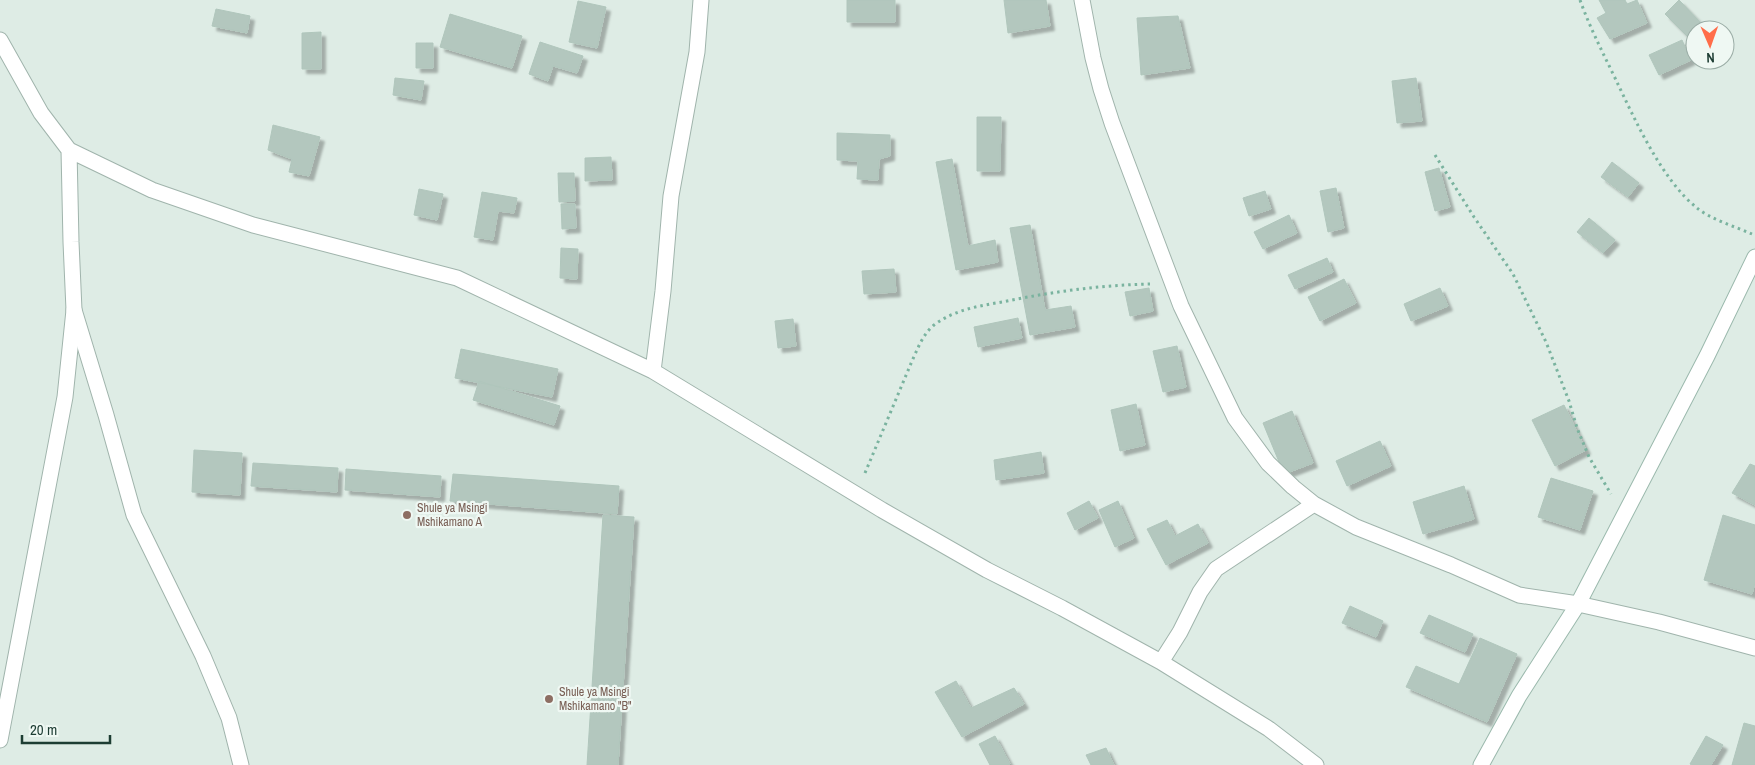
<svg xmlns="http://www.w3.org/2000/svg" width="1755" height="765" font-family="'Archivo Narrow',sans-serif">
<style>
.building{fill:#b3c7be;stroke:#b0c6bc;filter:url(#shadow)}
.lines{fill:none;stroke-linecap:round;stroke-linejoin:round}
.lane-casing{stroke:#a0b4ac;stroke-width:17}
.street-casing{stroke:#a0b4ac;stroke-width:17}
.secondary-casing{stroke:#9bb9ad;stroke-width:17}
.path{stroke:#7ab39f;stroke-width:3;stroke-dasharray:2.5 4;stroke-linecap:butt}
.lane{stroke:#fff;stroke-width:15}
.street{stroke:#fff;stroke-width:15}
.secondary{stroke:#fff;stroke-width:15}
.education-dot{fill:#8d6e63;stroke:#eff8f3;stroke-width:2}
.labels{text-anchor:middle;dominant-baseline:central;stroke-width:4.5;stroke-linejoin:round;paint-order:stroke}
.education-label{font-size:12px;fill:#785e54;stroke:#eff8f3;text-anchor:start}
</style>
<defs>
<filter id="shadow"><feDropShadow dx="4.5" dy="4.5" stdDeviation="1" flood-color="#0004"/></filter>
</defs>
<rect width="100%" height="100%" fill="#deece5"/>
<path class="building" d="M847 0H895V22H847Z
M1004 0H1046L1050 26 1008 33Z
M1599 0H1625L1627 4 1637 0 1647 23 1610 39 1597 18 1606 13Z
M1679 0 1707 29 1695 30V40L1693 42 1665 14Z
M578 1 606 7 597 48 569 42Z
M216 9 250 16 247 33 212 26Z
M450 14 522 36 512 68 440 47Z
M1178 16 1190 68 1141 75 1137 18Z
M321 32V69H302V33Z
M1682 40 1691 60 1659 75 1649 55Z
M540 42 583 56 577 73 553 66 548 81 529 74Z
M416 43H433V68H416Z
M395 78 424 81 421 100 393 95Z
M1416 78 1422 121 1397 123 1392 81Z
M977 117H1001L1000 171H977Z
M273 125 320 137 309 176 289 172 292 159 268 150Z
M837 133 890 135V156L879 159 878 180 857 179 858 161 837 160Z
M611 157 612 180 585 181V158Z
M952 159 968 246 995 240 998 262 956 270 936 162Z
M1612 162 1639 183 1628 197 1601 177Z
M1439 168 1450 207 1435 211 1425 172Z
M558 173H574L575 201 559 202Z
M1336 188 1344 228 1328 232 1320 191Z
M419 189 443 194 437 220 414 215Z
M1265 191 1271 209 1249 216 1243 198Z
M482 192 517 198 514 213 498 211 493 240 474 237Z
M561 204H575L576 228 562 229Z
M1289 215 1297 233 1263 249 1254 232Z
M1589 218 1615 240 1603 253 1577 232Z
M1030 225 1045 310 1071 306 1075 327 1030 335 1010 228Z
M561 248 578 249 577 279 560 278Z
M1327 258 1333 272 1295 289 1288 275Z
M894 269 896 292 864 294 862 271Z
M1344 279 1356 303 1320 321 1308 297Z
M1149 288 1153 311 1130 316 1125 292Z
M1440 288 1448 306 1411 321 1404 304Z
M1018 318 1022 338 978 347 974 327Z
M793 319 796 346 778 348 775 321Z
M1177 346 1186 387 1163 392 1153 351Z
M461 349 558 369 552 397 455 378Z
M479 381 560 406 554 425 473 400Z
M1136 404 1145 445 1120 451 1111 410Z
M1564 405 1586 450 1555 466 1532 420Z
M1292 411 1313 463 1284 474 1263 423Z
M1380 441 1391 466 1347 486 1336 461Z
M194 450 242 453 240 495 192 492Z
M1041 452 1044 473 996 480 994 460Z
M253 463 338 468 337 492 251 486Z
M1750 464 1755 466V505L1732 493Z
M346 469 441 476 440 497 345 490Z
M453 474 619 486 617 514 450 501Z
M1551 478 1593 491 1580 530 1538 517Z
M1464 486 1474 519 1423 534 1413 502Z
M1089 501 1098 518 1075 530 1067 513Z
M1118 501 1134 538 1115 547 1099 510Z
M603 515 634 517 618 765H587Z
M1723 515 1755 525V582L1752 594 1704 580Z
M1167 520 1175 536 1198 524 1208 543 1166 565 1147 529Z
M1350 606 1383 621 1376 637 1342 623Z
M1429 615 1473 634 1465 652 1420 633Z
M1480 638 1517 654 1487 722 1406 687 1416 666 1459 684Z
M956 681 971 708 1014 688 1024 704 962 737 935 692Z
M1744 723 1755 726V765H1732Z
M995 736 1010 764 1008 765H990L979 744Z
M1706 736 1723 745 1711 765H1692L1690 764Z
M1106 748 1114 765H1091L1086 755Z"/>
<g class="lines">
<defs>
<path id="lane" d="M74 310 106 415 134 515 203 656 229 718 241 765"/>
<path id="street" d="M1082 0 1093 58 1101 89 1112 123 1181 306 1235 418 1268 463 1293 487 1314 504 1356 527 1451 565 1519 595 1578 604 1659 622 1755 648
M0 40 41 113 69 150 152 190 253 225 457 278 653 371 882 510 987 570 1062 608 1161 662 1269 729 1316 765
M653 371 663 291 671 196 697 52 701 0
M1161 662 1180 632 1200 592 1216 569 1314 504
M0 740 65 397 74 310 71 242 69 150"/>
<path id="secondary" d="M1481 765 1519 696 1578 604 1707 356 1755 257"/>
</defs>
<use href="#lane" class="lane-casing"/>
<use href="#street" class="street-casing"/>
<use href="#secondary" class="secondary-casing"/>
<path class="path" d="M1580 0C1590 28 1603 53 1616 80 1635 120 1662 180 1697 208 1712 220 1734 226 1752 234
M1435 155 1474 217 1513 274 1546 342 1569 401 1577 428 1589 457 1611 494
M865 473 912 361C918 348 923 334 934 325 954 310 978 306 1002 302 1051 292 1100 285 1150 284"/>
<use href="#lane" class="lane"/>
<use href="#street" class="street"/>
<use href="#secondary" class="secondary"/>
</g>
<g class="education-dot">
<circle cx="407" cy="515" r="5"/>
<circle cx="549" cy="699" r="5"/>
</g>
<g class="labels">
<g class="education-label">
<text x="417" y="508">Shule ya Msingi<tspan x="417" dy="14">Mshikamano A</tspan></text>
<text x="559" y="692">Shule ya Msingi<tspan x="559" dy="14">Mshikamano "B"</tspan></text>
</g>
</g>
<g transform="translate(1710 45) rotate(178)"><circle r="24" fill="#eff8f3" stroke="#9bada6"/>
<path d="M0-4L9 19L0 12L-9 19Z" fill="#ff6d49"/>
<text y="-8" font-size="14" font-weight="bold" text-anchor="middle" fill="#1d3d33">N</text>
</g>
<path d="M22 735v8h88v-8" fill="none" stroke="#1d3d33" stroke-width="2.5"/>
<text x="30" y="735" font-size="15" fill="#1d3d33" stroke="#eff8f3" stroke-width="4" paint-order="stroke">20 m</text>
</svg>
